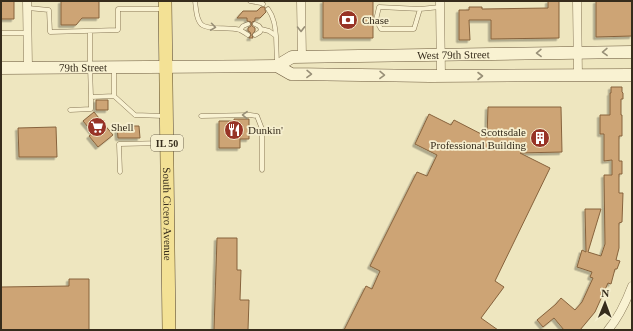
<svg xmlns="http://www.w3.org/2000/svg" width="633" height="331" font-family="Georgia,serif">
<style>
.building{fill:#cda474;stroke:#87633d;filter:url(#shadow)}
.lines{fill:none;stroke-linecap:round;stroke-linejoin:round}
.service-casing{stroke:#877757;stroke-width:5}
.minor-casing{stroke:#877757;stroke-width:9}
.secondary-casing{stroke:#69573b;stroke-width:13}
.primary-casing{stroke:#55442c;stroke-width:14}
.service{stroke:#f9f2d2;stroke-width:4}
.minor{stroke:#f9f2d2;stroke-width:8}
.secondary{stroke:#f9f2d2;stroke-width:12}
.primary{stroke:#f3e195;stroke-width:13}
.oneway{stroke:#988f77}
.labels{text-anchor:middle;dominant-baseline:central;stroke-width:3.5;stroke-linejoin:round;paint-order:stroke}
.shield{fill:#f6efcf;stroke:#706652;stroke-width:1}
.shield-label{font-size:10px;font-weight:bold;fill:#362c1c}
.poi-label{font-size:11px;fill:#362c1c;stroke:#f6efcf;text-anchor:start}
.street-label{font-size:11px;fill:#362c1c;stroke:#f6efcf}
</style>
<defs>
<filter id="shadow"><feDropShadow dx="-2.5" dy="2.5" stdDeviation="0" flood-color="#0004"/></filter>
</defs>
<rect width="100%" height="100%" fill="#eee6bf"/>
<path class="building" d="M1 1H14V19H1Z
M61 1H99V18H82L76 25H61Z
M323 1H373V38H323Z
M548 1H559V38L491 39V20H469L470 40H459V10H469V7H482V9L548 8Z
M596 1H632V36L596 37Z
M261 7H265V10L266 12 260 18H255V21L252 22V26L255 28V31L252 35 253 38H249L251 35 250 32 248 31V28L251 26V22L247 21V18H237L243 11H257Z
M611 87H622V92L623 93V99H621V115H622V136H619V161H622V174H619V193H623L622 222 619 223V248L616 260 620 261 617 269H615L611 284 608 283 595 312 580 330H564L554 318 543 327 537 320 556 304 561 298 575 310 582 302 593 278 590 277 592 272 577 267 582 250 586 252 585 209H601L588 252 601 256 605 244 604 175H612V160L604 161V134H600V115H610V93H611Z
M96 100H108V110H96Z
M488 107H561L562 152 520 153 550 168 495 281 504 287 481 318 498 330H344L366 286 372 289 380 271 370 266 417 172 427 176 437 155 415 144 429 114 451 125 454 120 487 137Z
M94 112 113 135 98 147 89 136 93 133 83 121Z
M234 119H249V139H240V148H219V121H234Z
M117 126H139L140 138H118Z
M56 127 57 157H19L18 128Z
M217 238H237V270H241L240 300H249L248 330H214Z
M69 279H89V330H1V287L69 286Z"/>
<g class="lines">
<defs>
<path id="service" d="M195 1C196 8 196 20 202 25 211 31 229 26 240 30 242 31 245 33 248 35
M250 1 261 3 263 4
M28 8 49 10 50 32 118 30V9H163
M268 9C274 17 275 26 276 36
M420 9 414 29H381L376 20 379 7 420 9 440 7
M255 24 259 26 261 29
M240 30 243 26 248 24
M90 31V67L91 97 114 96V69
M1 33H28
M255 35 260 32 261 29 269 31 276 36 277 64
M114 96 135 115 164 116
M70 110 91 109V97
M201 116 250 115 257 116 262 129V170
M120 172 119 144 164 143"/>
<path id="minor" d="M27 1 28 67
M301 1 302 57
M440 1 441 76
M577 1 578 76
M608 330C619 317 626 302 632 286"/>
<g id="secondary">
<path id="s1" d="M277 66 292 57 632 52"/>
<path id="s2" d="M1 68 277 66 291 74 430 76 632 75"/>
</g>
<g id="primary">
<path id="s3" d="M165 1 169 330"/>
</g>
</defs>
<use href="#service" class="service-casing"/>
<use href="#minor" class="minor-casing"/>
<use href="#secondary" class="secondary-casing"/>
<use href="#primary" class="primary-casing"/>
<use href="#service" class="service"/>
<use href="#minor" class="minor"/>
<use href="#secondary" class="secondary"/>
<use href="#primary" class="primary"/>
</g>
<defs><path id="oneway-chevron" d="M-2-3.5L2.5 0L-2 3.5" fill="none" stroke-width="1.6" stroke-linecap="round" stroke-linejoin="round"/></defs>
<g class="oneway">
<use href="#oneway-chevron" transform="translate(213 27) rotate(8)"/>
<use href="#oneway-chevron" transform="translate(301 29) rotate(89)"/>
<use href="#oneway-chevron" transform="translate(605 52) rotate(179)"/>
<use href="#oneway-chevron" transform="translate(539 53) rotate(179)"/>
<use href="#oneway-chevron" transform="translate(309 74) rotate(1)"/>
<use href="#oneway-chevron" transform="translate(382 75) rotate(1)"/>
<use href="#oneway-chevron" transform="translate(480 76)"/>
<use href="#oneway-chevron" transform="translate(245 115) rotate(-179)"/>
</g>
<defs>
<symbol id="bank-disc" viewBox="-11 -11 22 22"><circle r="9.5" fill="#973326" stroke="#f6efcf"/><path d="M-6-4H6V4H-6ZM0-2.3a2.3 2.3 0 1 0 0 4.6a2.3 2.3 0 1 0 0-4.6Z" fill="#fff"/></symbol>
<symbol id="supermarket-disc" viewBox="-11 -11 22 22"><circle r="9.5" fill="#973326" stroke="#f6efcf"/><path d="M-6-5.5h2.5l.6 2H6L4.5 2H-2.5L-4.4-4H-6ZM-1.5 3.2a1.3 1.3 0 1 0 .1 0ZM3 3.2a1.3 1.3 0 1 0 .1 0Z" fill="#fff"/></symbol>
<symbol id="restaurant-disc" viewBox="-11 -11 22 22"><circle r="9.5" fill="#973326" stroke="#f6efcf"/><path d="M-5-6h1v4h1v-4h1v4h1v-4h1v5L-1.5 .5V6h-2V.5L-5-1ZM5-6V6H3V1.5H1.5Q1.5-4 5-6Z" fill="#fff"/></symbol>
<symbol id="building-disc" viewBox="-11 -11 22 22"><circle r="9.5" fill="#973326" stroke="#f6efcf"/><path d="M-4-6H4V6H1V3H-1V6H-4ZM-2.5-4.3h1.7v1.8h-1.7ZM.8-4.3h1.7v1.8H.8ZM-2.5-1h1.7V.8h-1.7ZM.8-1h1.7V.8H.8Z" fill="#fff"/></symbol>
</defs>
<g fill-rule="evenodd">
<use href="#bank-disc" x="337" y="9" width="22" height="22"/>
<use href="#supermarket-disc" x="86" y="116" width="22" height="22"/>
<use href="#restaurant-disc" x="223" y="119" width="22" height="22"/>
<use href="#building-disc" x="529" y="127" width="22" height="22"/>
</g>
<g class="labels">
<rect class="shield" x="151" y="135" width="32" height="16" rx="3"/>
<g class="shield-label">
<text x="167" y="143">IL 50</text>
</g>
<g class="poi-label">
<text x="362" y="20">Chase</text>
<text x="111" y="127">Shell</text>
<text x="248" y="130">Dunkin'</text>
<text x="526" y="132" text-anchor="end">Scottsdale<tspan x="526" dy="13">Professional Building</tspan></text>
</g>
<g class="street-label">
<text stroke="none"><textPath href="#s1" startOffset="179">West 79th Street</textPath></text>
<text stroke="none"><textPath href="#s2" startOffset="82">79th Street</textPath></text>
<text stroke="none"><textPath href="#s3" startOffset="213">South Cicero Avenue</textPath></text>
</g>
</g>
<rect width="633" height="331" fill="none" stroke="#362c1c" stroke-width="4"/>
<g transform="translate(605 303) rotate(1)" stroke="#f6efcf" stroke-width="3" paint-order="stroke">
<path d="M0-3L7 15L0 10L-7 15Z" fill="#362c1c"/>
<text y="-6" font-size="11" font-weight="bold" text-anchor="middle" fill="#362c1c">N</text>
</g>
</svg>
